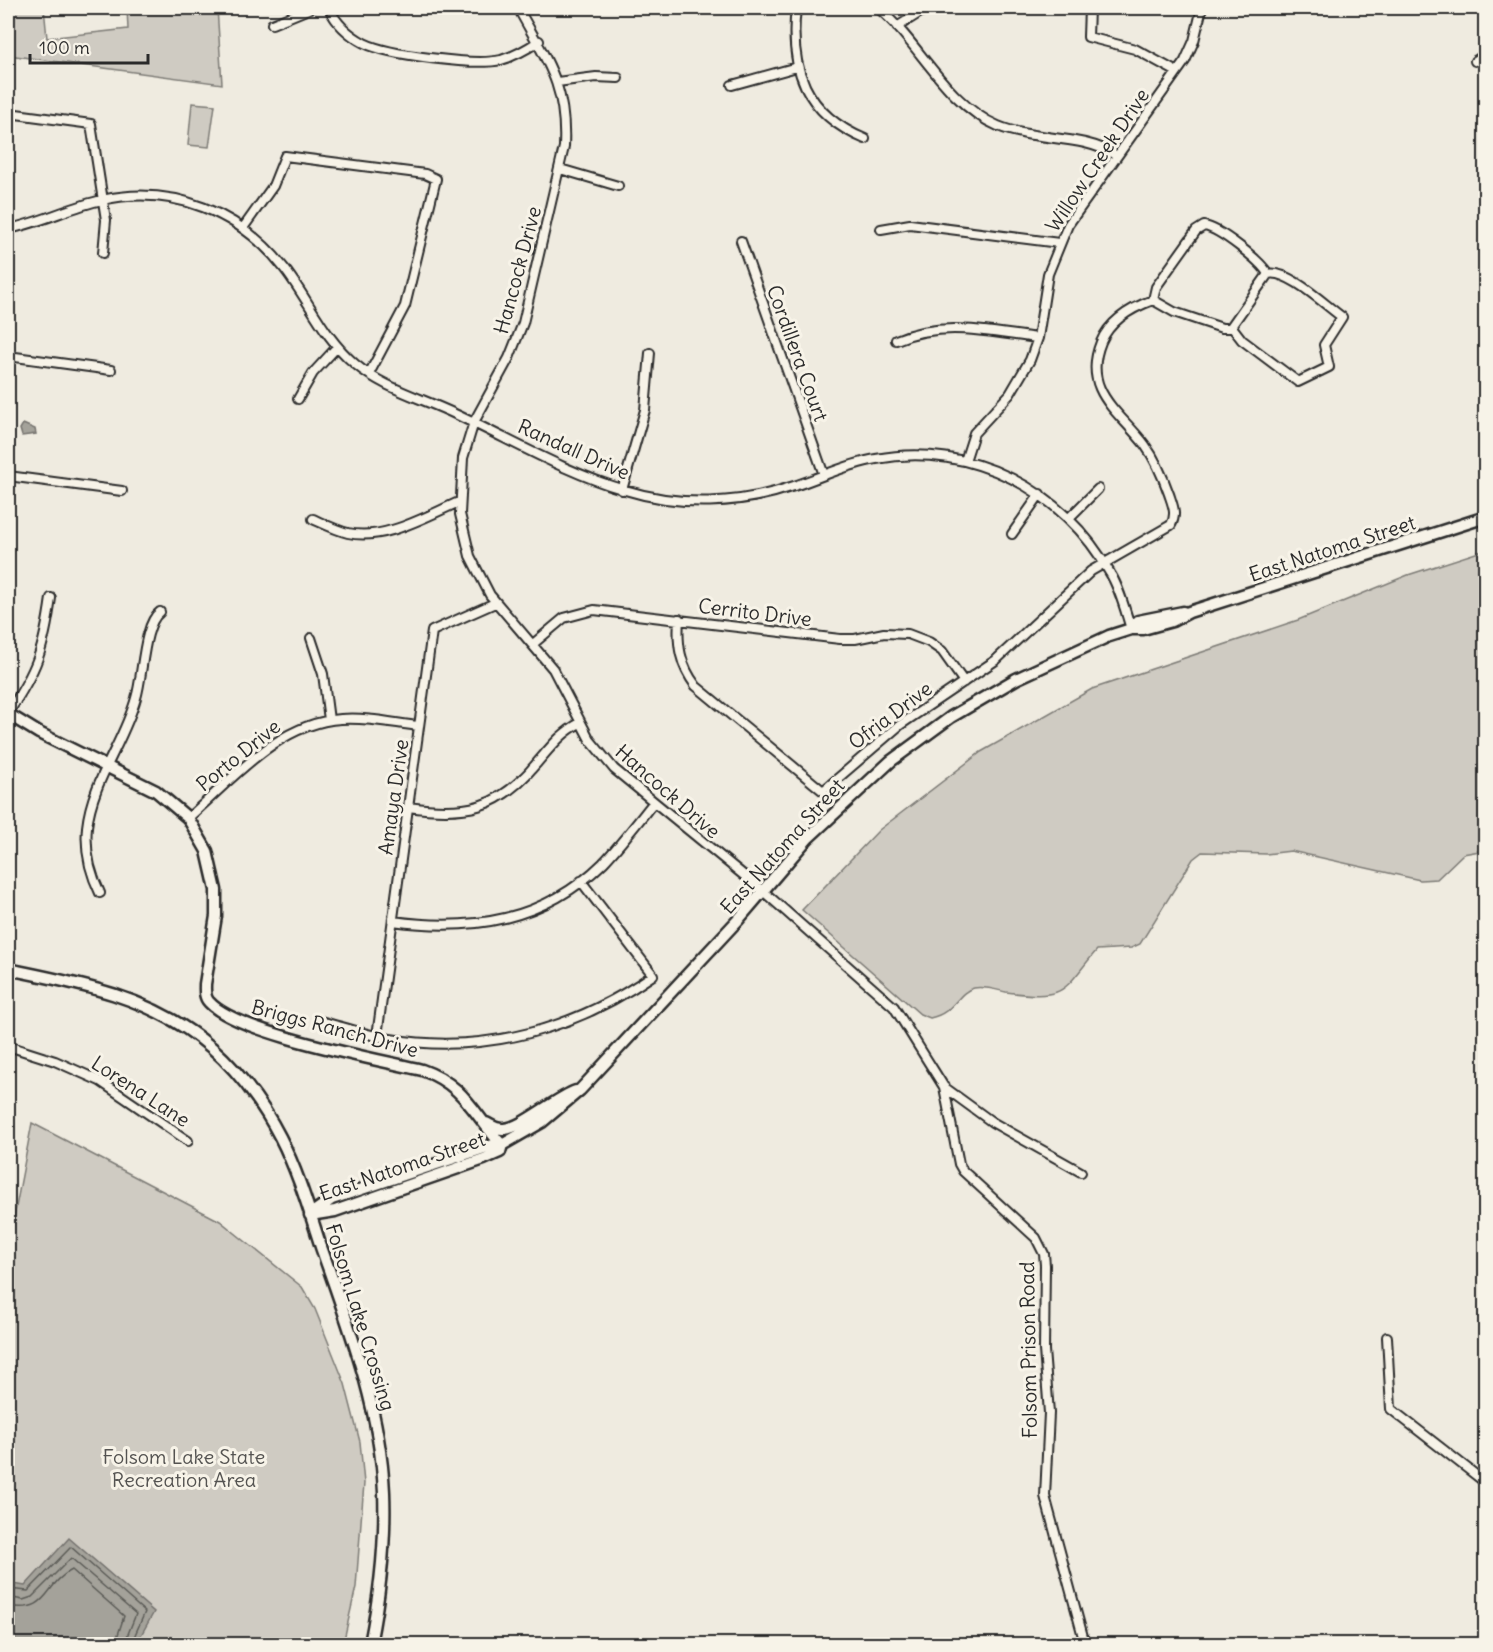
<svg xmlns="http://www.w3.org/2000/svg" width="1493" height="1652" font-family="Delius,sans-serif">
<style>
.green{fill:#cfcbc2;stroke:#7d7b76;stroke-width:1.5}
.water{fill:#a4a29a;stroke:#74726e;stroke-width:1.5}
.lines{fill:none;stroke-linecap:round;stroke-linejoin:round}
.shore{stroke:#5b5b57;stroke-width:1.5}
.street-casing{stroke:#2b2b2b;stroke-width:12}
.secondary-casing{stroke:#2b2b2b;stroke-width:15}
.street{stroke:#f7f3e8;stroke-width:8}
.secondary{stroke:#f7f3e8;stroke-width:10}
.labels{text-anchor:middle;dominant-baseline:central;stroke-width:6;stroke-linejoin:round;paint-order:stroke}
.street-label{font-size:20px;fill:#2b2b2b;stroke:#f7f3e8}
.park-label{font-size:20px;fill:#545351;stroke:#f7f3e8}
</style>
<rect width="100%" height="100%" fill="#efebe0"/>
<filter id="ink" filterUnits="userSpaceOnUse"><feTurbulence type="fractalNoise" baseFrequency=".0167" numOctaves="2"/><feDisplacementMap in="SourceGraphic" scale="12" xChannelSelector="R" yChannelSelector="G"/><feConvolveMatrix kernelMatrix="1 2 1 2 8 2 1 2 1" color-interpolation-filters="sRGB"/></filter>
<g filter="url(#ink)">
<path class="green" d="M8 8H44L47 38 128 29 127 8H217L222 84 8 55Z
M192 103 215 105 209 147 188 145Z
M1485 550V850L1463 854 1437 879 1420 880 1291 851 1266 854 1202 852 1193 859 1140 944 1131 948 1097 950C1061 992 1068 1000 1006 992 997 990 984 986 974 988 957 992 955 1013 930 1018L920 1014 802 910 879 830 981 752 1092 689 1298 620 1408 575Z
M32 1123 220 1221 302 1287 315 1309 345 1384 360 1442 364 1483 356 1587 343 1644H8V1249Z"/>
<path class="water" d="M23 424 35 429 36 434 22 436 20 429Z
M69 1538 154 1612 136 1644H8V1583L25 1586Z"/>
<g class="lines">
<path class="shore" d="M8 1589 28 1591 71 1547 145 1612 131 1644
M8 1597 23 1600 32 1597 71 1558 136 1614 124 1644
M8 1606C51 1614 43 1584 72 1570L124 1616 115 1644"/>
<defs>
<path id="street" d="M329 8C336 23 349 35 364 43 388 55 476 66 501 60 515 56 527 49 539 41
M518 8C546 60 567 84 564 147L523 323 509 358 474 422 463 458 460 514 470 556 490 595 553 669 590 740 614 769 763 891 894 1007 944 1087 959 1164 963 1171 1036 1238 1044 1254 1045 1265 1044 1350 1049 1413 1045 1496 1085 1644
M796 8C789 68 805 114 865 139
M878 8C920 43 946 104 998 126 1037 142 1080 133 1117 156
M1089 8 1088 37 1135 49 1177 72
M272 24 311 8
M897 27 927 8
M1475 61 1486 54
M557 82 596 77 618 78
M732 85 797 67
M16 114 91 124 106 220 103 253
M560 169 618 186
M243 228 273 186 285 156 425 174 436 179 405 306 369 374
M8 229C40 223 70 207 102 200 173 184 241 213 284 268 309 300 323 337 355 364 383 388 422 398 455 414 511 440 566 473 625 490 680 507 740 505 794 486 822 477 847 464 876 459 970 441 1064 490 1110 573 1120 589 1125 610 1131 629
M881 229 910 224 1059 243
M741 241 824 475
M1153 300 1156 287 1196 231 1204 226C1219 228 1261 261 1268 274
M896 340C942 320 989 332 1038 338
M8 356 111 370
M298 399 313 373 337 347
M965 461 974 433 1010 394 1030 360 1038 338 1048 274 1068 225 1185 61 1194 41 1202 8
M8 476 122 491
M622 490 645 410 650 353
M1069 518 1098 489
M313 519C324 524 336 530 348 533 385 541 426 516 459 502
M1012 534 1040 494
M679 619C677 645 680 665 696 686L823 791 900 725 996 660 1091 571 1171 525C1177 514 1173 506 1169 494 1163 477 1156 460 1145 445 1120 412 1081 391 1101 342 1110 320 1131 308 1153 300L1174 312 1222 328H1230L1268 274C1288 269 1325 305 1342 317L1324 345 1329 367 1298 382 1242 340 1232 327
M311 638 323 674 329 720
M533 644 564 618 594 610 840 639H855L884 633 908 634 929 642 942 651 964 682
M8 713C37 670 44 649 51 598
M408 807C465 815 498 810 536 764 550 748 561 733 580 723
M188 818C233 779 278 723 341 719 367 717 393 723 419 726
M100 893C90 873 85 849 87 827 92 781 124 742 136 698 143 677 143 624 160 612
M393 921C472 932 544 921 603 863 621 844 637 823 653 803
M320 1021C343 1027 367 1035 390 1039 485 1055 576 1029 653 975L581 881
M377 1036 432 631 495 603
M8 1046 55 1061 100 1081 188 1141
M944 1087 992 1122 1081 1172
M1387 1337 1391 1409 1486 1483
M1485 1644H1486"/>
<path id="secondary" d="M1131 629 1138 621 1183 612
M8 714 39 733 156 791 188 818 207 851 216 890V916L205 984C205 990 204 997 209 1002 236 1033 376 1059 422 1070 465 1085 474 1115 502 1145
M8 969C76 983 144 995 201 1039 233 1063 262 1102 280 1137 298 1172 309 1210 321 1247 349 1327 380 1407 384 1492 386 1544 380 1594 370 1644
M486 1123C492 1126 497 1130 504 1129 522 1128 554 1099 576 1091
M312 1213 332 1199 496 1144 502 1145
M310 1215 335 1211 484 1159 500 1152 502 1145 542 1122 580 1090 738 920 808 838 891 761 951 717 1016 679 1109 636 1131 629H1143L1172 621 1189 612 1486 517"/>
</defs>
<use href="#street" class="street-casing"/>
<use href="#secondary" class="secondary-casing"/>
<use href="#street" class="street"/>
<use href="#secondary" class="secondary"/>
</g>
</g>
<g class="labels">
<g class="street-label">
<text transform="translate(1097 160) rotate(-56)">Willow Creek Drive</text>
<text transform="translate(517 270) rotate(-75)">Hancock Drive</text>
<text transform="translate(798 353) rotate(70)">Cordillera Court</text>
<text transform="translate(574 449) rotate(24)">Randall Drive</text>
<text transform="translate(1332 548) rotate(-18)">East Natoma Street</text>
<text transform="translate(755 612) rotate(7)">Cerrito Drive</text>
<text transform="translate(890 715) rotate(-37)">Ofria Drive</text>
<text transform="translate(238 755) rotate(-39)">Porto Drive</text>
<text transform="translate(668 791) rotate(41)">Hancock Drive</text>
<text transform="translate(393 797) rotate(-82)">Amaya Drive</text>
<text transform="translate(782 846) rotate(-48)">East Natoma Street</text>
<text transform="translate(335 1028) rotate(15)">Briggs Ranch Drive</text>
<text transform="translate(141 1091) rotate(33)">Lorena Lane</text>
<text transform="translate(402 1166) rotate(-19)">East Natoma Street</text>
<text transform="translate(361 1317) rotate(73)">Folsom Lake Crossing</text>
<text transform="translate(1028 1350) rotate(-91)">Folsom Prison Road</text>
</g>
<g class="park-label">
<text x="184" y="1456">Folsom Lake State<tspan x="184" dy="23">Recreation Area</tspan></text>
</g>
</g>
<rect width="1493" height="1652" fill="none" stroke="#f7f3e8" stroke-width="30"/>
<rect x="15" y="15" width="1463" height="1622" fill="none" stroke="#2b2b2b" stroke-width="2" filter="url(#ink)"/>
<path d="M30 54v9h118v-9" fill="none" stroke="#2b2b2b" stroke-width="3"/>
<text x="39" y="54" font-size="18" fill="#2b2b2b" stroke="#f7f3e8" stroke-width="4.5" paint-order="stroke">100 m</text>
</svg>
